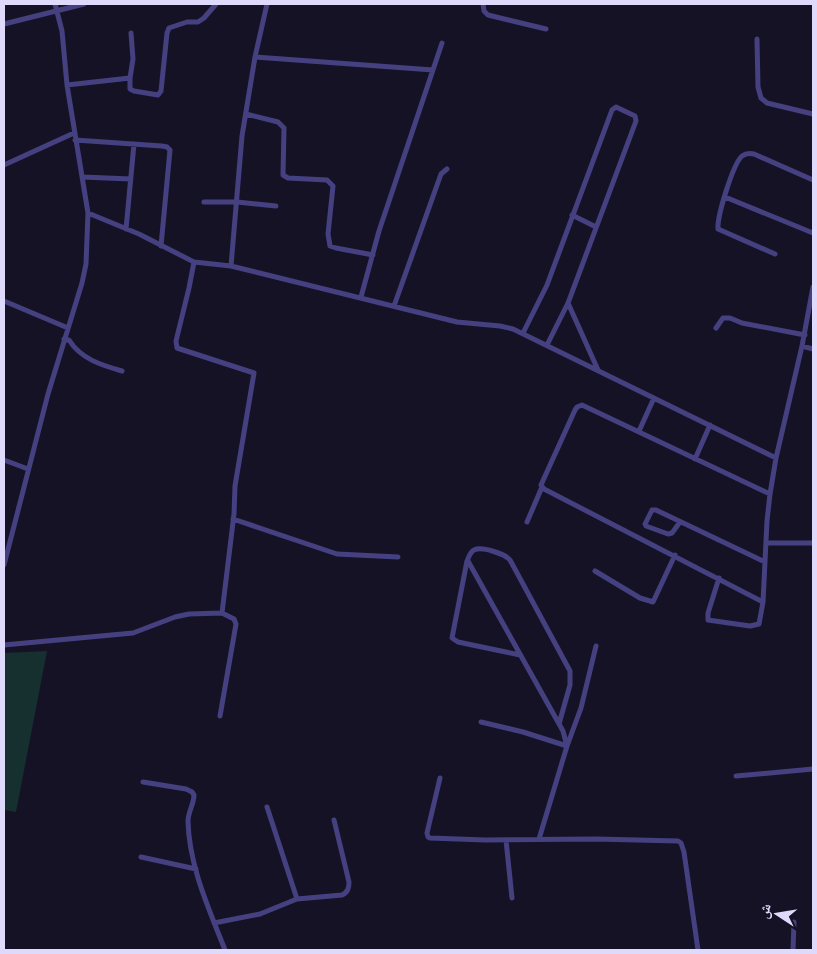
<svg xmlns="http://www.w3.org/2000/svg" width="817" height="954" font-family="Manrope,'Noto Naskh Arabic',sans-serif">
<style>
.green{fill:#15302f}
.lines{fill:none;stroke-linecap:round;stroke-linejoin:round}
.minor{stroke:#454181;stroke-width:5}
</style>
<rect width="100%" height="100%" fill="#161226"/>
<path class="green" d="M47 651 16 812 4 810V653Z"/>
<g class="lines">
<path class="minor" d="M483 4 484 11 488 15 546 29
M4 24 84 4
M757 39 758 87 761 98 767 103 813 114
M255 57 433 70
M130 78V89L134 91 158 95 161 91 167 33 169 28 187 22H198L204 18 216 4
M67 85 130 78 133 59 131 33
M246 114 278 122 284 128 283 175 288 178 327 180 333 186 328 234 330 246 336 248 373 255
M75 140 162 146 167 147 170 150 161 246
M4 165 74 133
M82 177 131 179
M725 197 813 233
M204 202H237L276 206
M88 213 139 234 194 262 189 288 176 341 177 348 254 373 235 486 234 514 222 613
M572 215 596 227
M126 229 134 144
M775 254 718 229C717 216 733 164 742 156 746 153 750 153 754 154L813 180
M194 262 231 266 457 322 500 326 513 329 776 458
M231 266 242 136 255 57 267 4
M361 297 379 231 442 43
M4 301 68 328
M568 303 598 370
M394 306 441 174 447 169
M716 328 723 318H730L742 323 805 335
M523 333 547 285 612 110 616 107 635 116 636 121 568 303 547 345
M64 339 69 340C81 359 101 365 122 371
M802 346 813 349
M639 431 654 398
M695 459 710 425
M4 460 28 469
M233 519 337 554 398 557
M527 522 542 487
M680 522 672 533 668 534 646 526 645 524 652 510H656L765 562
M766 543H813
M468 561 563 731 567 746 581 708 596 646
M4 565 48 394 82 283 86 264 88 213 67 85 62 31 55 4
M595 571 640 598 653 602 675 555
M719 578 708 613V620L750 626 759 624 763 602 767 521 770 494 776 458 802 346 813 287
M763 602 544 489 541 485 575 410 577 407 582 405 770 494
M4 645 133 633 175 617 189 614 222 613 234 619 236 624 220 716
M520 655 458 642 452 638 467 561C469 557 470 552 474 550 482 546 505 554 510 560L570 671V685L559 724
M481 722 523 732 567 746 539 839
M736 776 813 769
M440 778 427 833 428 837 430 838 485 840 596 839 678 841 681 843 684 852 698 950
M143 782 186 789 192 792 194 795C194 804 188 812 188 821 189 866 209 909 225 950
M267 807 297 899
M506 840 512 898
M141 857 196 869
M214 923 260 914 297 899 342 895C348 892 349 888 349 882L334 820
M793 950 794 922"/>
</g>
<rect width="817" height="954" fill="none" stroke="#dfdafc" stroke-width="10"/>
<g transform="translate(777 914) rotate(282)" stroke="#161226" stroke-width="4" paint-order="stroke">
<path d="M0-4L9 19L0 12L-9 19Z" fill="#dfdafc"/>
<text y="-8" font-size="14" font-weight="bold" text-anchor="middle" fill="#dfdafc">ش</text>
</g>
</svg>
